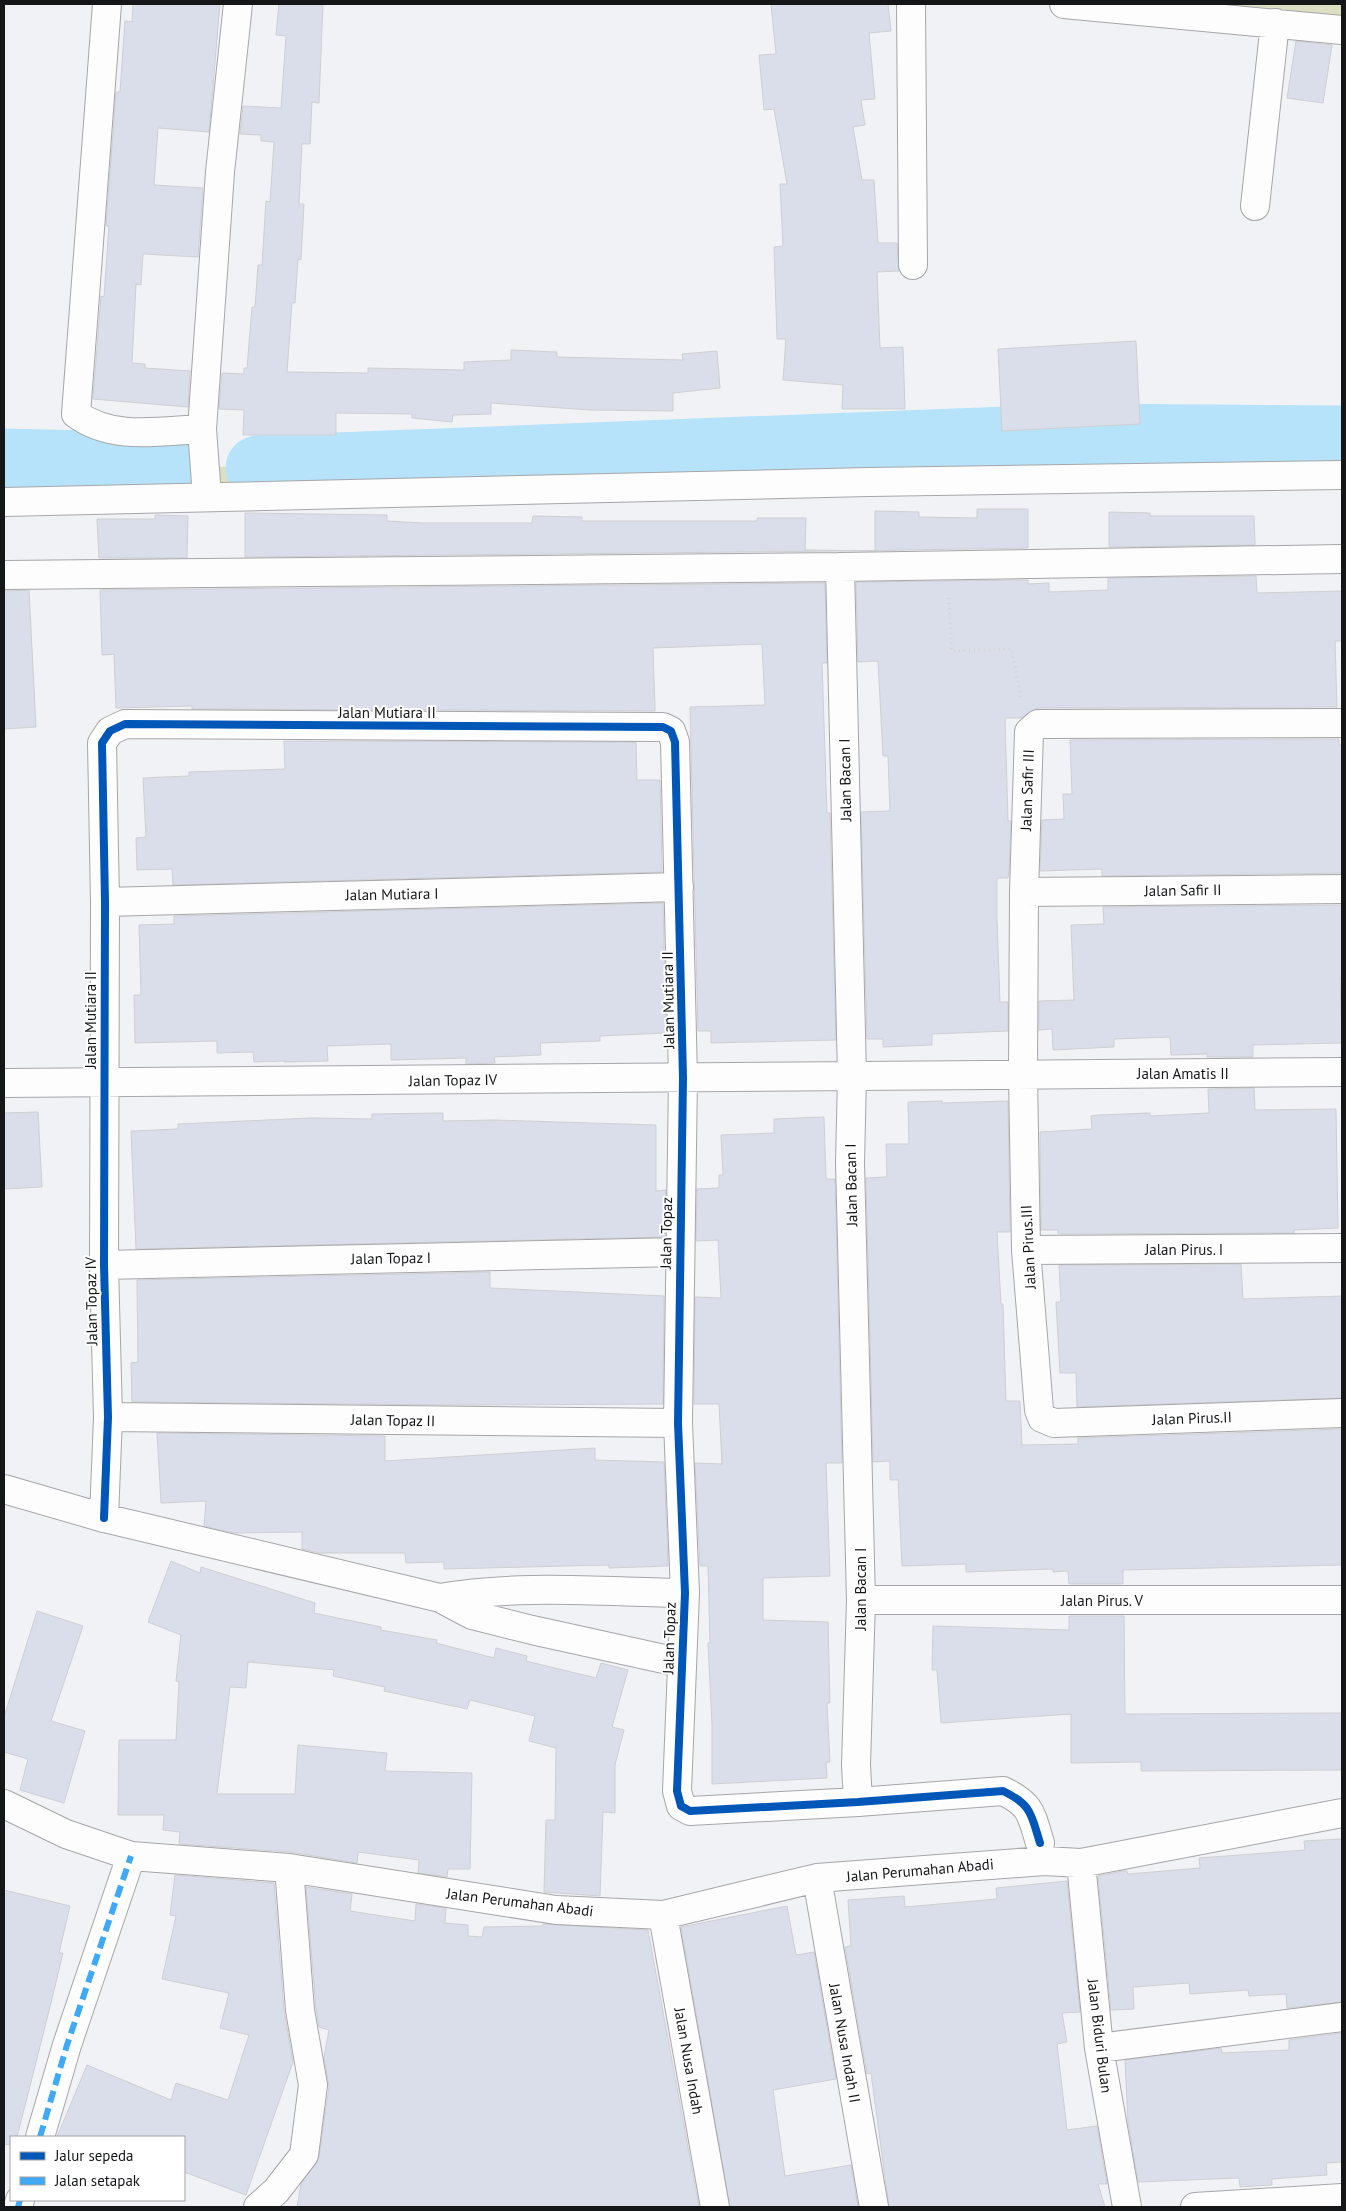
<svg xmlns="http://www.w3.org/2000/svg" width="1346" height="2211" font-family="'PT Sans',sans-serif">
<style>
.green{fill:#dcdfc2}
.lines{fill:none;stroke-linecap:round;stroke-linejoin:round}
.river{stroke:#b6e3fa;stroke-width:65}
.building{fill:#dadeea;stroke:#cecfd2}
.minor-casing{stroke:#a6a6a9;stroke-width:30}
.path{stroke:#d4d4d5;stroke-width:3;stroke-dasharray:1 4;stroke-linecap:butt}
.minor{stroke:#fdfdfe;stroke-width:28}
.quiet{stroke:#3fa9f5;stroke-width:6;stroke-dasharray:12 6;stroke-linecap:butt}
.cycleway-casing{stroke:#fff;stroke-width:11}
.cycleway{stroke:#0057b8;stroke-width:8}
.labels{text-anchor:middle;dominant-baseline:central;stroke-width:4;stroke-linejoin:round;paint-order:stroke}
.street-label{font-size:15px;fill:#151618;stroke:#fff}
</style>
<rect width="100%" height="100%" fill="#f1f2f6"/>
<path class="green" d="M1127 4H1342V25Z
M1083 436 1342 438V475L4 502V459L258 468Z"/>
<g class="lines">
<path class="river" d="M4 461 173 465
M258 468 1083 436 1342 438"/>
</g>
<path class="building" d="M133 4H220L209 132 158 128 154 185 203 188 198 257 143 254 141 285 136 284 132 363 145 364V368L190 371 188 407 93 399 101 296 104 297 109 226H106L116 92H120L125 21 132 22Z
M279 4H323L319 103 312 102 310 144H302L299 204H304L301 260 298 259 295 303H292L287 372 368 373V368L464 370V362L511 360V350L557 352V357L683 360 682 354 717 351 720 388 673 393V411L590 410 491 403V414L453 415 452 422 412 418V414L336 413V435H243L244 410 219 409 222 373 244 374V368H247L252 307H255L258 265H262L266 201 270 202 274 142 261 141V135L240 134 243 106 281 108 286 36 276 35Z
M771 4H888L891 31 869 33 875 99 861 100 865 125 853 127 862 180H874L878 243H897L899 271 877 272 880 348 903 347 905 409H842L843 385 783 380 786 339H777L774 247 783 246 780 184H787L774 109 764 110 759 55 776 54Z
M1296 41 1332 45 1323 103 1287 98Z
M1136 341 1140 424 1002 431 998 349Z
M977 509H1028V548L840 551 245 557V513L387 515V521L422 523H532L533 516 582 517V521H757V518H806L805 550 875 551V511L919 512V517L977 518Z
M1109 512 1150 513V516H1254L1255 545 1109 547Z
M155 515 188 516 187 558H99L97 519H155Z
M1256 576 1257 593 1342 591V641H1335L1337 707 1038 708 1021 718H1005L1008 821H1011L1009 872 1008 878H997V920L1000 1002H1008V1031L932 1034V1045L883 1047V1039H867L861 812 890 811 888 756H883L878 661 858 662 856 582 1028 580V584L1049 583V592L1108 590V578Z
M825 583 827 663H822L827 813H830L836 1040 711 1043V1031H698L690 707 765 705 762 644 653 648 655 711 192 709V706L116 708 114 654 102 655 100 590Z
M29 590 36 727 4 729V591Z
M1339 739V745H1342V873L1102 876V869L1040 871 1042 820 1064 819 1063 794H1072L1070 740Z
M284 741 636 742 637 780H660L662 872 173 885 172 869 137 870 136 838 146 837 143 778 189 776V772L285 769Z
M663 903 666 1033 600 1036V1041L540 1043 541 1055 494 1057 495 1063 466 1064V1058L391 1060V1044L327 1046 328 1061 284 1062V1061L254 1062 253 1052 217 1053V1041L135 1043 134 995H141L139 925 174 924V916Z
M1342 905V978H1340L1342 1043 1253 1045V1057H1207V1054L1171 1055 1170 1037 1114 1039V1047L1053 1050 1052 1029 1039 1030V1001L1074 1000 1071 925 1104 924 1103 907Z
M1254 1088 1255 1110 1336 1109 1338 1228 1294 1230V1233L1058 1234V1230H1041L1040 1132 1092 1129 1091 1116 1099 1115 1150 1113V1116L1209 1113 1208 1089Z
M942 1101V1103L1008 1101 1010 1232H997L1001 1304H1003L1006 1401H1020L1022 1445 1078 1444V1438L1342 1429V1565L1123 1570V1584H1069L1068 1571 1053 1572V1569L966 1572V1564L902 1566 898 1480H890V1461L873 1462 866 1178 887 1177 886 1144H909L908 1102Z
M38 1112 42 1187 4 1189V1113Z
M443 1113V1121L494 1120 656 1125V1191L666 1190 665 1237 136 1249 131 1131 178 1129V1124L311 1118 372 1119V1114Z
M824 1117 826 1179H835L842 1463H826L830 1576 763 1578V1620L828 1622 830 1703H827L830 1762H826L827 1778 712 1784V1725L708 1643H710L708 1566H700L695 1463 722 1464 719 1404H694L695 1297 721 1298 718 1240 696 1241 697 1189 719 1188V1175H723L721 1135 774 1133V1119Z
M1241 1264 1243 1299 1342 1296V1398L1077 1407 1076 1373H1060L1056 1302H1061L1059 1265Z
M490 1272V1288L664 1296 663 1404 465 1405 132 1402 131 1363 138 1362 137 1280Z
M157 1433 385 1436V1461L595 1448V1460L664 1462 668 1566 609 1568V1565L444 1569V1562L406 1563 405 1553H320L302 1549V1532L234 1533 204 1526 206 1501 161 1503Z
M171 1561 200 1573 201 1567 315 1603 314 1613 381 1627V1630L437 1640 436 1643 494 1658 496 1648 527 1656 526 1661 596 1678 601 1663 628 1670 612 1727 624 1730 615 1765V1813L603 1812 600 1896 544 1892 546 1820H555L556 1748 529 1741 535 1716 470 1700 467 1709 384 1691 385 1687 333 1676 334 1670 248 1662 246 1688 230 1687 217 1794H295L298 1745 387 1753 385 1771 472 1773 470 1869H448L447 1877 418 1873 419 1860 358 1852 357 1863 290 1852 179 1844 180 1832 163 1830 164 1815H118L119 1740H176L179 1682 176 1681 181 1635 148 1622Z
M37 1611 83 1626 51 1721 85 1731 64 1803 20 1790 28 1759 4 1752V1717Z
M1069 1616H1124L1125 1714 1342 1713V1770L1141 1771V1762L1071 1763V1714L941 1723 937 1670H932L933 1626 1069 1630Z
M1342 1839V2002L1287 2008 1286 1994 1249 1996 1248 1990 1190 1994 1189 1983 1133 1987 1134 2009 1111 2010 1098 1876 1123 1871H1127L1128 1874 1200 1868 1199 1858 1305 1850 1304 1841Z
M175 1875 274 1883 284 2011 293 2062 246 2195 184 2172V2137H57L87 2065 171 2100 176 2083 228 2100 249 2035 220 2028 229 1993 162 1979 176 1916 170 1915Z
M1067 1881 1080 2012 1062 2013 1067 2042 1057 2044 1067 2130 1097 2126 1107 2184H1098L1105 2207H889L871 2073 867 2074 845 1947 851 1946 848 1900 904 1896 905 1907 997 1899 996 1888Z
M306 1887 352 1894 350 1911 415 1921 416 1904 446 1908 445 1923 468 1925V1936L482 1937 484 1927 543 1926V1924L648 1930 699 2207H297L301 2184 319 2157 329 2087 324 2057 329 2030 319 2027 316 2008Z
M4 1890 70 1906 59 1953H63L50 2007 17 2137H11V2145L4 2144Z
M787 1906 796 1955 814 1952 836 2079 773 2090 785 2176 851 2165 858 2207H730L681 1927Z
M1342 2033V2162L1326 2163 1327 2175 1272 2179V2185L1240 2187 1239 2178 1138 2182 1128 2122 1125 2060 1221 2048 1222 2053 1289 2050V2040Z"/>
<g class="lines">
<defs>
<path id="minor" d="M107 4 76 414C113 441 159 431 202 429
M911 4 913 265
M1064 4 1342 30
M1255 206 1275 23
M207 497 202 429 220 172 238 4
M4 502 869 482 1342 475
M840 567 852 1076 850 1163 861 1600 856 1765 858 1802
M4 575 840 567 1342 559
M1342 723 1038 724 1029 732 1024 892 1023 1075 1026 1250 1039 1410 1042 1418 1054 1423 1342 1413
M1024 892 1342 889
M105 902 679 887
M4 1083 1342 1072
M1026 1250 1342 1248
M104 1265 679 1252
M108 1417 678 1423
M4 1489 104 1518 440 1598 472 1615 532 1630 682 1663
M104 1518 108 1417 104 1265 105 902 102 743 110 731 125 724 663 727 671 731 675 742 683 1078 678 1423 685 1593 677 1791 681 1806 690 1811 858 1802 1003 1791C1032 1805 1031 1814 1040 1843
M440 1598C519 1584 604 1592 685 1593
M861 1600H1342
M4 1804 66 1834 131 1856 289 1868 556 1910 663 1915 817 1878 1044 1861 1081 1863 1342 1813
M1081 1863 1099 2048 1127 2207
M817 1878 874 2207
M663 1915 715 2207
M1099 2048 1342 2017
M40 2137 67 2045 131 1856
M18 2207 20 2200
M258 2207 276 2191 304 2155 313 2085 300 2010 289 1868
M1195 2207 1342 2198"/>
</defs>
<use href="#minor" class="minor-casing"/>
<path class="path" d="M949 598 952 651 1011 649 1021 697"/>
<use href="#minor" class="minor"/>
<path class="quiet" d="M40 2137 67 2045 131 1856
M18 2207 20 2200"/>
<defs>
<path id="cycleway" d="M104 1518 108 1417 104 1265 105 902 102 743 110 731 125 724 663 727 671 731 675 742 683 1078 678 1423 685 1593 677 1791 681 1806 690 1811 858 1802 1003 1791C1032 1805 1031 1814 1040 1843"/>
</defs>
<use href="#cycleway" class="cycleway-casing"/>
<use href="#cycleway" class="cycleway"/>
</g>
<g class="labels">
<g class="street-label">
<text x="387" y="712">Jalan Mutiara II</text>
<text transform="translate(845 780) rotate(-91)">Jalan Bacan I</text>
<text transform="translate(1027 790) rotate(-88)">Jalan Safir III</text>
<text transform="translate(1183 890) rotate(-1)">Jalan Safir II</text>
<text transform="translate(392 894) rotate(-1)">Jalan Mutiara I</text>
<text transform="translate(668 1000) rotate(-91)">Jalan Mutiara II</text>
<text transform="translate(90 1020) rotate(-90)">Jalan Mutiara II</text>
<text x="1183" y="1073">Jalan Amatis II</text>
<text transform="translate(453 1080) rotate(-1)">Jalan Topaz IV</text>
<text transform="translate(851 1185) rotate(-91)">Jalan Bacan I</text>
<text transform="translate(666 1233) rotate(-89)">Jalan Topaz</text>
<text transform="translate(1028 1247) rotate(-93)">Jalan Pirus.III</text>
<text x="1184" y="1249">Jalan Pirus. I</text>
<text transform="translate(391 1258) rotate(-1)">Jalan Topaz I</text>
<text transform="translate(91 1301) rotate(-91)">Jalan Topaz IV</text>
<text transform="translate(1192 1418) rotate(-2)">Jalan Pirus.II</text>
<text transform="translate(393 1420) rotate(1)">Jalan Topaz II</text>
<text transform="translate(860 1589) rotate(-90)">Jalan Bacan I</text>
<text x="1102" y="1600">Jalan Pirus. V</text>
<text transform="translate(669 1638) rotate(-88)">Jalan Topaz</text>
<text transform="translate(920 1870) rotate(-5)">Jalan Perumahan Abadi</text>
<text transform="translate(520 1902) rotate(7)">Jalan Perumahan Abadi</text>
<text transform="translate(1100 2036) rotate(83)">Jalan Biduri Bulan</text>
<text transform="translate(845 2043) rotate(80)">Jalan Nusa Indah II</text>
<text transform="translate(689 2061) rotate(80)">Jalan Nusa Indah</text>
</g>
</g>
<rect width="1346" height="2211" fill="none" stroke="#151618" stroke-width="10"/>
<rect x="10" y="2136" width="175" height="65" fill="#ffffff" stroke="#a1a2a3"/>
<rect x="20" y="2152" width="25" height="8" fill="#0057b8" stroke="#a1a2a3"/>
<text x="55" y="2161" font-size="15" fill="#151618">Jalur sepeda</text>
<rect x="20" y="2177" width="25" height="8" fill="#3fa9f5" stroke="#a1a2a3"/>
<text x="55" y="2186" font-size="15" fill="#151618">Jalan setapak</text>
</svg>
